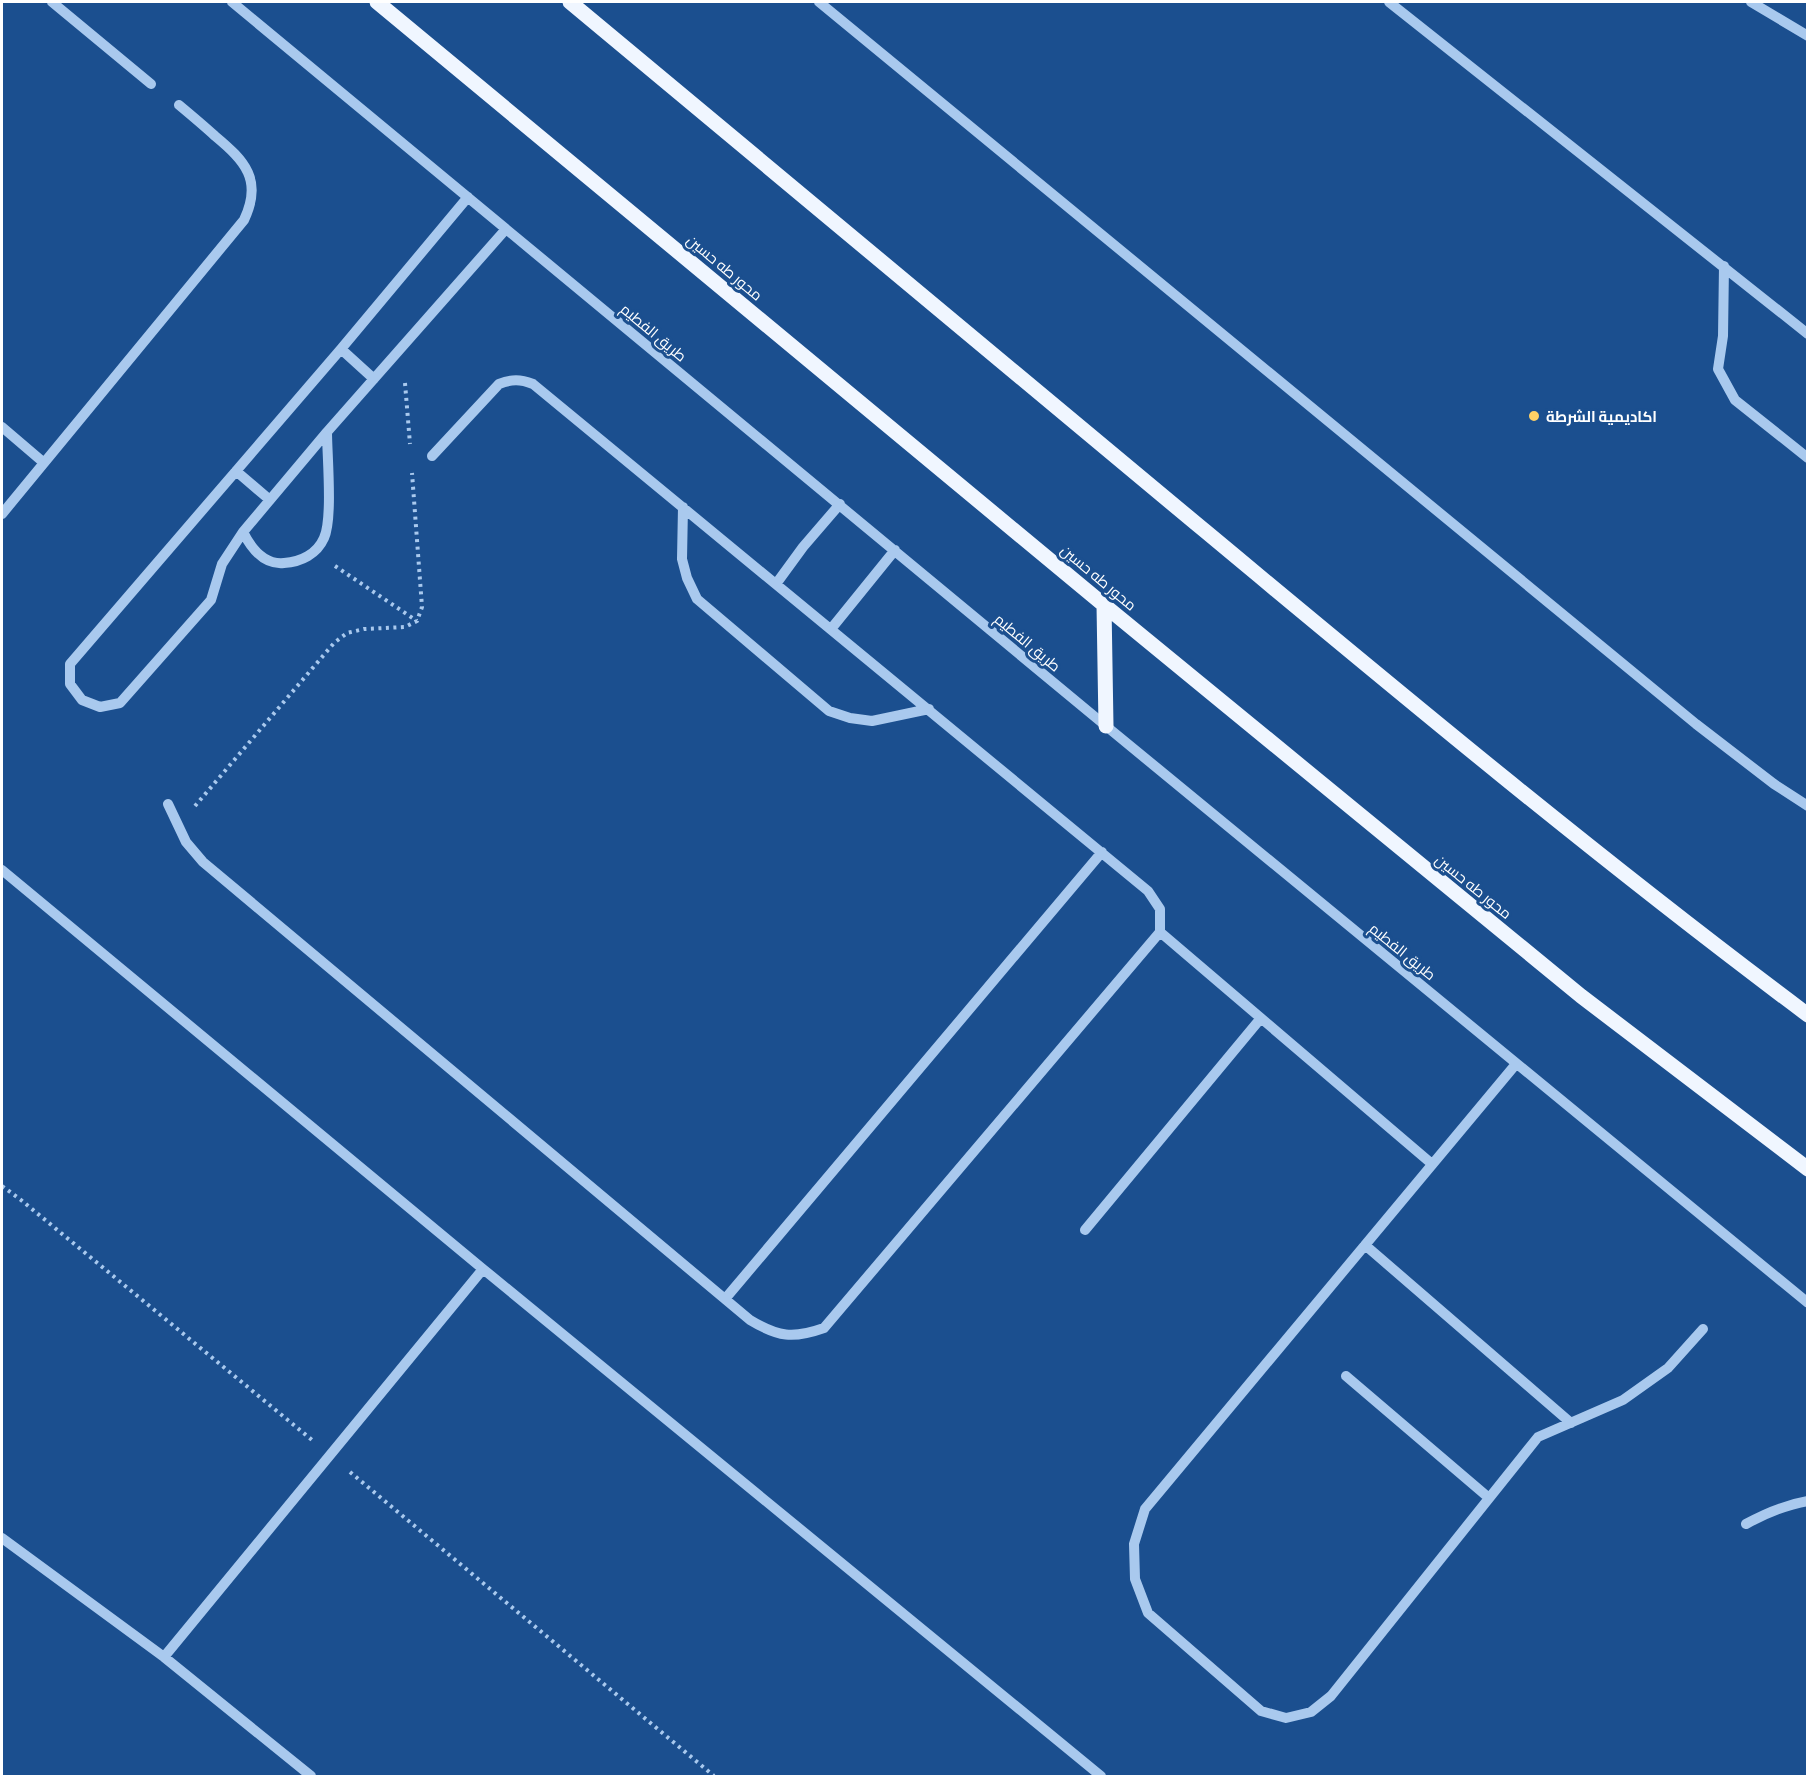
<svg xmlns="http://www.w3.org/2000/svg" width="1809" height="1778" font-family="Commissioner,Cairo,sans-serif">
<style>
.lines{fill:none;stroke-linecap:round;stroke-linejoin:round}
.path{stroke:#a9c9ee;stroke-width:4;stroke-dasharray:3 4.5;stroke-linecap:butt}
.minor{stroke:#a9c9ee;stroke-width:10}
.major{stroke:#f0f6ff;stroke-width:15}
.poi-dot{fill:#ffd166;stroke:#1b4f8f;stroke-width:2}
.labels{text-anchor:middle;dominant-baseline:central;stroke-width:6;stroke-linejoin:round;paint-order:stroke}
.street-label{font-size:15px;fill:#fff;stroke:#1b4f8f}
.poi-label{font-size:15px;font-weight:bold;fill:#fff;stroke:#1b4f8f;text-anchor:start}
</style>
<rect width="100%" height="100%" fill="#1b4f8f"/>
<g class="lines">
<path class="path" d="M405 383 410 444
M335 566 417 621
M195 806 334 643 347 633 364 629 405 627 417 621 422 607 412 473
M2 1186 21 1200 312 1440
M350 1472 714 1776"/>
<path class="minor" d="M52 2 151 84
M232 2 1106 726 1808 1303
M819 2 1696 724 1774 784 1808 806
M1389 2 1808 334
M1751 2 1808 36
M468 197 341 349 70 664V684L82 700 100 707 120 703 211 600 222 564 243 532 327 432 506 229
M1724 266 1723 336 1718 369 1735 400 1808 458
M341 349 374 379
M2 427 43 462
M236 471 270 500
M683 507 682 559 687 578 697 599 829 711 850 718 872 721 929 709
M2 514 244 220C263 180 245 161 215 136 203 125 191 115 179 105
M243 532C251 548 264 565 284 563 301 562 317 554 324 538 333 519 327 455 327 432
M776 584 803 547 840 504
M831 629 895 550
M168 804 186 842 203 862 750 1320C778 1337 793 1339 824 1328L1160 932V909L1148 891 533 384C520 379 512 379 499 384L432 456
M2 870 483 1269 1101 1776
M1160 932 1432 1164
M1516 1064 1145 1509 1134 1544 1135 1579 1148 1613 1261 1711 1286 1718 1311 1712 1331 1696 1538 1437 1623 1400 1668 1368 1703 1329
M1085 1230 1261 1018
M1365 1245 1571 1423
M725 1299 1102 852
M1346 1376 1489 1498
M1746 1524C1766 1513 1785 1505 1808 1501
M2 1538 164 1657 311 1776
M164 1657 483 1269"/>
<path class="major" d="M377 2 1104 605 1581 996 1808 1169
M570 2C772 170 973 338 1175 506 1383 679 1591 853 1808 1015
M1104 605 1106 726"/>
</g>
<circle class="poi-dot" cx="1534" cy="416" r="6"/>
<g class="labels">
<g class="street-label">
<text transform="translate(725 267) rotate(40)">محور طه حسين</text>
<text transform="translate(654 332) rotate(40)">طريق الفطيم</text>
<text transform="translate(1099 577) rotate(40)">محور طه حسين</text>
<text transform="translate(1028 642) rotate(40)">طريق الفطيم</text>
<text transform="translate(1474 886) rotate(39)">محور طه حسين</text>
<text transform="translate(1403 951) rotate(39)">طريق الفطيم</text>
</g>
<g class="poi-label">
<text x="1546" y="416">اكاديمية الشرطة</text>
</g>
</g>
<rect width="1809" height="1778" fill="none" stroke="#ffffff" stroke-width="6"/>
</svg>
